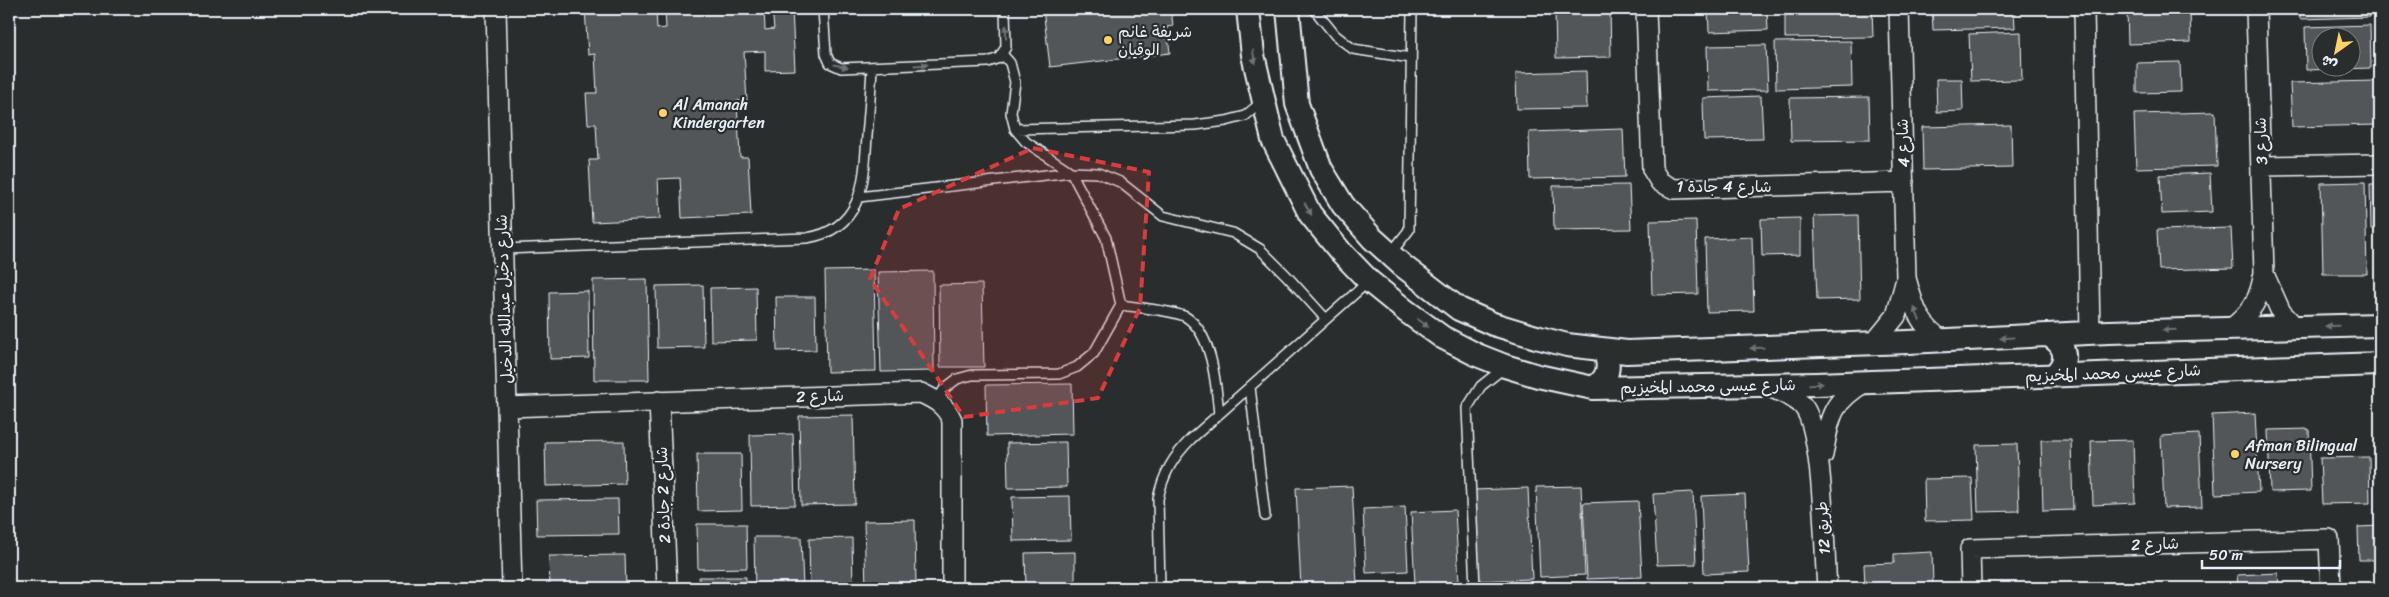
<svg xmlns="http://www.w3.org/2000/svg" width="2389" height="597" font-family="Sriracha,'Playpen Sans Arabic',sans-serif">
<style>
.building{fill:#535759;stroke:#e8f1f8;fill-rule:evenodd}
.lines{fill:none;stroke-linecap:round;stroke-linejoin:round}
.service-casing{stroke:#e8f1f8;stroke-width:12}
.minor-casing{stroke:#e8f1f8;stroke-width:22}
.tertiary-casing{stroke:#e8f1f8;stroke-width:26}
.service{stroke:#2a2d2e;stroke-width:9}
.minor{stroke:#2a2d2e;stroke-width:19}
.tertiary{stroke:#2a2d2e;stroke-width:22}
.oneway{fill:#6c7275}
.marked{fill:#d83c3d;fill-opacity:0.2;stroke:#d83c3d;stroke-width:4;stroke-dasharray:10 6;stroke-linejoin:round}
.poi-dot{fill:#ffd166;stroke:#2a2d2e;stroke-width:2}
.labels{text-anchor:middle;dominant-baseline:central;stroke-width:4.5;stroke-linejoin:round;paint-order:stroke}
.poi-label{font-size:16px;fill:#e8f1f8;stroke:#2a2d2e;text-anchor:start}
.street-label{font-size:16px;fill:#e8f1f8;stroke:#2a2d2e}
</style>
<rect width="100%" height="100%" fill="#2a2d2e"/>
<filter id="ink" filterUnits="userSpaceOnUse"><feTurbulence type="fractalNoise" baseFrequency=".02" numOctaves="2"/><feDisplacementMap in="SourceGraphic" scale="10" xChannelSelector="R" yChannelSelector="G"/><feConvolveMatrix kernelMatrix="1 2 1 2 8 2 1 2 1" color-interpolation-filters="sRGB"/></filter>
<g filter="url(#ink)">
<path class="building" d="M585 9H656L657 29 666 28 665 9H764L765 30 774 29 772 9H792L795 70 765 71V51L744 52 747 101H737L740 157H748L751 215 682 218 680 178 658 179 660 219 592 222 589 160H598L596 124H588L586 93H597L595 54 588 55Z
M1043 9H1171L1173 26 1167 27 1170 53 1050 67Z
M1555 9H1610L1611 57 1556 58Z
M1708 9H1767L1768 30 1709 32Z
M1785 9H1872L1873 37 1785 38Z
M1932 9H2014L2015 28 1933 30Z
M2127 9H2190L2191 42 2128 44Z
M2299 9H2370V17L2300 19Z
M2370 25 2371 68 2306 70 2305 27ZM2322 38H2352V68H2322Z
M2021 32 2022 80 1971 81 1969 34Z
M1851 41 1852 87 1776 89 1775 42Z
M1766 45 1768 90 1708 91 1707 46Z
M2180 62 2181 92 2137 93V63Z
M1586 71 1587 108 1517 109 1516 73Z
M1936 79H1962L1963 111 1937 112Z
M2376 81 2378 125 2292 127 2290 83Z
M1761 96 1763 139 1704 140 1703 98Z
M1869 97 1870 140 1791 141 1790 98Z
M2215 112 2217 166 2136 168 2134 114Z
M2011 125 2012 168 1923 170 1922 127Z
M1623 129 1625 177 1530 179 1529 132Z
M2210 173 2212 212 2162 214 2160 175Z
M2365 182 2367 274H2323L2321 183Z
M2370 184H2380V229H2371Z
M1629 185 1631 229 1554 230 1553 186Z
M1858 215 1860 299 1817 300 1814 216Z
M1800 218V255L1762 256 1761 219Z
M1696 220 1698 294 1652 295 1650 221Z
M2231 228 2233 268 2159 270 2157 230Z
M1752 237 1754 311 1707 312 1705 239Z
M874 270 876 371 827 372 825 271Z
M933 271 934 371 881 372 878 272Z
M647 279 649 380H594L593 280Z
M982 284 984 367H940L939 285Z
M703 285 704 347 657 348 656 286Z
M756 287 757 340 711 341 710 288Z
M588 291 589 358 550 359 549 292Z
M776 297H815L816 350 777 351Z
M1072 384 1073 434 987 436 986 385Z
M2255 413 2259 492 2215 494 2212 415Z
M853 415 855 504 801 505 799 416Z
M2309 429 2311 491 2270 492 2268 430Z
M793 434 795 505 751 506 750 435Z
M2199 434 2202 507 2164 508 2161 436Z
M2041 440H2071L2073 510 2043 511Z
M2133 440 2135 503 2093 505 2091 441Z
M624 441 625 484 546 486 545 442Z
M1066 442 1067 487 1008 488 1007 443Z
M2017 444 2019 511 1978 512 1976 445Z
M697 454H741L742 510 698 511Z
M2369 457 2370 503 2322 504 2320 458Z
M1972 478 1974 520 1925 521 1924 479Z
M1352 486 1357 585 1301 588 1296 488Z
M1581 486 1585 575 1540 577 1536 487Z
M1528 488 1532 579 1478 581 1474 490Z
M1693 492 1696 564 1657 565 1653 494Z
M1745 494 1749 572 1704 574 1701 496Z
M1070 496 1071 540 1013 541 1012 497Z
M618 499 619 534 537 535 536 500Z
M1638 501 1642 577 1587 579 1583 503Z
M1405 507 1408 571 1366 573 1363 509Z
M1455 510 1459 582 1415 584 1411 512Z
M915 520 916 588H866L864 521Z
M697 524H746L747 568 698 569Z
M2380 526V560H2359L2358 527Z
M754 537H801L803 588H755Z
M852 538 853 588H810L809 539Z
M1075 552V588H1026L1025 553Z
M1932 552 1933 585 1906 586V588H1865L1864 564 1894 563V554Z
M625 555 626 588H550L549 556Z
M2278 573 2279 588H2238L2237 575Z
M699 577H746V588H699Z"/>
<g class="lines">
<defs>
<path id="service" d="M823 9 826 54 830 63 841 68 988 62 999 58 1006 47 1005 9
M1314 9 1335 35 1353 49 1411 58
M1015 129 1195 125 1226 121 1245 116 1263 101
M859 197 1071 172 1098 173 1120 182 1163 216 1233 233 1260 249 1286 275 1326 319
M503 249 807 238C863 229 864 182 867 136 869 113 871 90 872 67
M1390 254 1409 230 1412 9
M1121 305C1135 307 1176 311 1186 317 1213 334 1216 386 1219 414
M1250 387 1265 516
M937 400 945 388 957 379 972 375 1059 374 1077 367 1094 353 1121 305 1106 238 1071 172 1026 142 1015 129 1011 113 1015 82 1010 63 1003 55
M1160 588 1158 499C1163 474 1173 457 1191 439L1369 281
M1475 588 1467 408 1481 386 1505 367"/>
<path id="minor" d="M496 9 512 588
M1646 9 1652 169 1660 182 1674 189 1904 182
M1899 9 1906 278C1914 307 1917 323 1943 341
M2084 9 2090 333
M2262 166 2380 164
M2264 274 2281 312 2295 327
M2232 328C2253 310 2259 301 2264 273L2256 9
M1874 343 1896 316 1906 279
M1765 385C1777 391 1792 395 1802 405 1824 428 1824 552 1827 588
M659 401 667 588
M507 407 921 393C936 400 945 405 952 420V588
M1823 455C1830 417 1830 403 1865 382
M1971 588 1970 549 2329 539 2331 588"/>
<path id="tertiary" d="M1248 9 1253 55 1273 140 1310 214 1340 251 1369 281 1406 311 1442 337 1477 355 1505 366 1538 376 1593 388 1816 384 2380 364
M1288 9 1297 104 1321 169 1343 205 1372 238 1403 266 1459 309 1493 324 1536 337 1567 345 1627 352 1908 342 2108 332 2380 325
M2050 336C2067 346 2069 362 2054 375
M1593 388C1609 379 1612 364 1602 349"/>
</defs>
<use href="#service" class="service-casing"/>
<use href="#minor" class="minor-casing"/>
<use href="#tertiary" class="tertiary-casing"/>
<use href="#service" class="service"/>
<use href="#minor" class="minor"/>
<use href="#tertiary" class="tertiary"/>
</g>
<defs><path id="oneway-solid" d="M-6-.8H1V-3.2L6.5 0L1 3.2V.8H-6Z" transform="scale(1.25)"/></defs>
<g class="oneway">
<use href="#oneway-solid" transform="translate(1006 32) rotate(-91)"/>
<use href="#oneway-solid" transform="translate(1254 57) rotate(80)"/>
<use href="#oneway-solid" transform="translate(921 65) rotate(-3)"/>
<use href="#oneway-solid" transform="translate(841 66) rotate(12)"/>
<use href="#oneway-solid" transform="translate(1308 209) rotate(60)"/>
<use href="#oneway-solid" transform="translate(1917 314) rotate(-114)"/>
<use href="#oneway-solid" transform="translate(1423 323) rotate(36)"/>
<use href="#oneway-solid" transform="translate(2332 326) rotate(178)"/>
<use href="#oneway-solid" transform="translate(2169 330) rotate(178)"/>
<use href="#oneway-solid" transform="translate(2007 338) rotate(177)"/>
<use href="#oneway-solid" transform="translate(1757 348) rotate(178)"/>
<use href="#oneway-solid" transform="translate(1816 384) rotate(-2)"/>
</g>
</g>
<path class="marked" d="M1033 148 1149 172 1140 308 1098 398 964 417 870 279 899 209Z"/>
<g class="poi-dot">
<circle cx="1108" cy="40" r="5"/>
<circle cx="663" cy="113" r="5"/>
<circle cx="2235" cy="454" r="5"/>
</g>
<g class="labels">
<g class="poi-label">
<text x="1118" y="31">شريفة غانم<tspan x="1118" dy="18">الوقيان</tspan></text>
<text x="673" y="104">Al Amanah<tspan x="673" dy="18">Kindergarten</tspan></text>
<text x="2245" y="445">Afman Bilingual<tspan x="2245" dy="18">Nursery</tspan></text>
</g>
<g class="street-label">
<text transform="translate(2261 141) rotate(-92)">شارع 3</text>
<text transform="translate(1903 143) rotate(-92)">شارع 4</text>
<text x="1724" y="186">شارع 4 جادة 1</text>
<text transform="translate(504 299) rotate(-92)">شارع دخيل عبدالله الدخيل</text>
<text transform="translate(2113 373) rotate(-2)">شارع عيسى محمد المخيزيم</text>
<text transform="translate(1708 386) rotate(-1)">شارع عيسى محمد المخيزيم</text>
<text transform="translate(820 396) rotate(-2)">شارع 2</text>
<text transform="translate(663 495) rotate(-92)">شارع 2 جادة 2</text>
<text transform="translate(1823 528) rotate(-93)">طريق 12</text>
<text transform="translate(2155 544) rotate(-2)">شارع 2</text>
</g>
</g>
<rect width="2389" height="597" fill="none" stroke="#2a2d2e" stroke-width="30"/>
<rect x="15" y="15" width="2359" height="567" fill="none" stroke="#e8f1f8" stroke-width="2" filter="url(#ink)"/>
<g transform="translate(2336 52) rotate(213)"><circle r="24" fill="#2a2d2e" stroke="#767b7f"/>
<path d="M0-4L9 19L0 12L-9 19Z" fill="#ffd166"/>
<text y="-8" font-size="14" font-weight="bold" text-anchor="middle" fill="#e8f1f8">ش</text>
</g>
<path d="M2202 560v8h138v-8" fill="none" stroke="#e8f1f8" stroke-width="2.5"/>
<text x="2209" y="560" font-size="15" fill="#e8f1f8" stroke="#2a2d2e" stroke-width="4" paint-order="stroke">50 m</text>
</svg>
